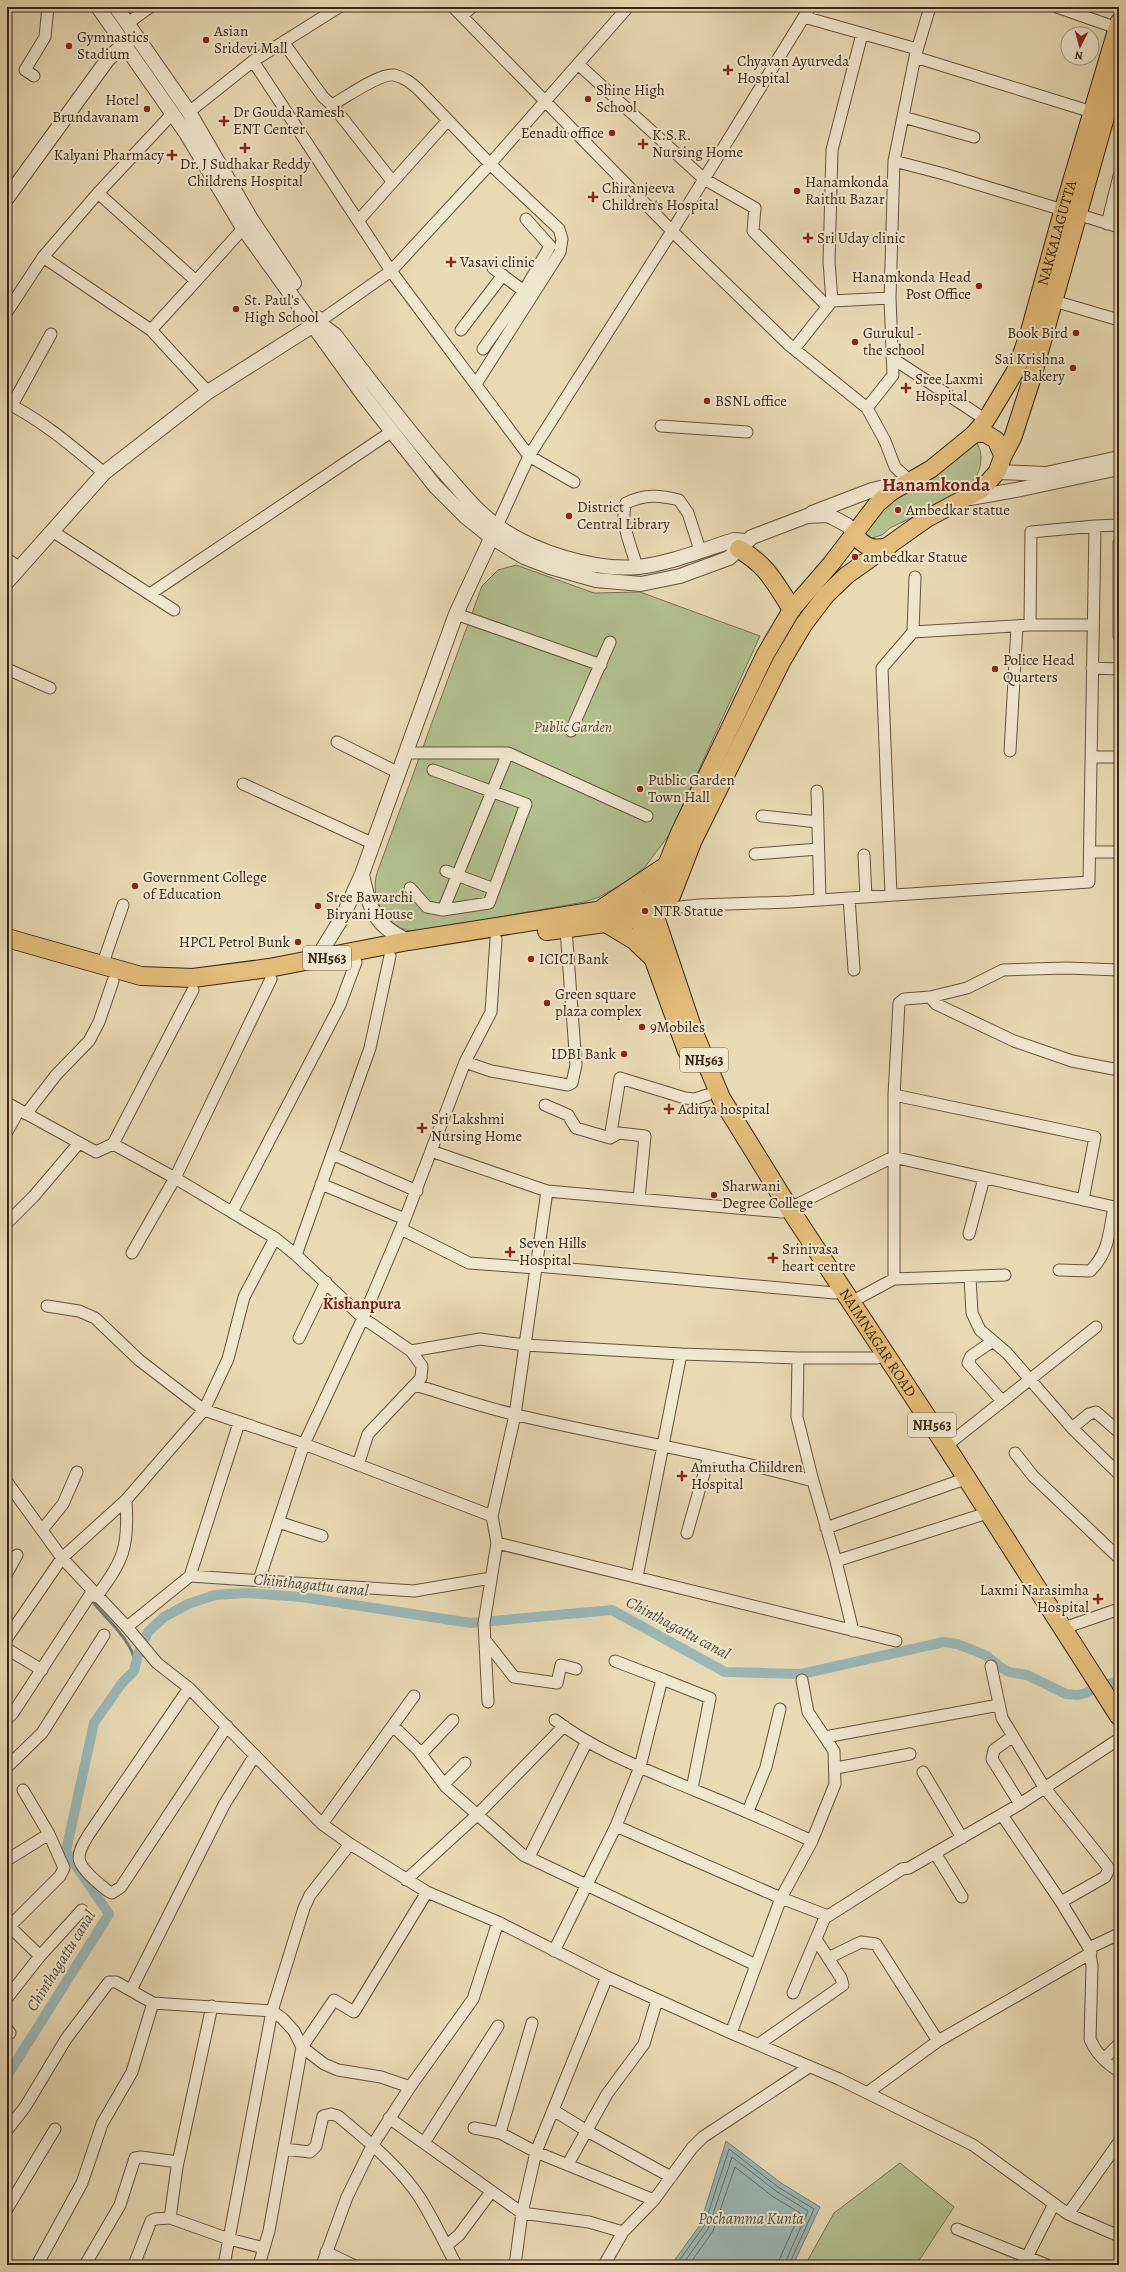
<svg xmlns="http://www.w3.org/2000/svg" width="1126" height="2272" font-family="Alegreya,serif">
<style>
.green{fill:#b3c090;stroke:#767252}
.water{fill:#9bb8b7;stroke:#747d76}
.lines{fill:none;stroke-linecap:round;stroke-linejoin:round}
.shore{stroke:#6a6e66;stroke-width:1}
.stream{stroke:#747d76;stroke-width:3}
.canal{stroke:#9bb8b7;stroke-width:10}
.minor-casing{stroke:#65523c;stroke-width:13}
.tertiary-casing{stroke:#65523c;stroke-width:16}
.primary-casing{stroke:#392514;stroke-width:19}
.trunk-casing{stroke:#392514;stroke-width:20}
.minor{stroke:#f0e7cf;stroke-width:11}
.tertiary{stroke:#f0e7cf;stroke-width:14}
.primary{stroke:#e4bd7a;stroke-width:17}
.trunk{stroke:#e4bd7a;stroke-width:18}
.poi-dot{fill:#8f2418;stroke:#f0e7cf;stroke-width:1.5}
.labels{text-anchor:middle;dominant-baseline:central;stroke-width:4;stroke-linejoin:round;paint-order:stroke}
.shield{fill:#f0e7cf;stroke:#705f4c;stroke-width:1}
.shield-label{font-size:14px;font-weight:bold;fill:#392514}
.poi-label{font-size:15px;fill:#392514;stroke:#f0e7cf;text-anchor:start}
.street-label{font-size:15px;fill:#392514;stroke:#f0e7cf}
.park-label{font-size:15px;font-style:italic;fill:#584c33;stroke:#f0e7cf}
.neighbourhood-label{font-size:16px;font-weight:bold;fill:#7a1f14;stroke:#f0e7cf}
.water-label{font-size:16px;font-style:italic;fill:#524a3d;stroke:#f0e7cf}
.district-label{font-size:19px;font-weight:bold;fill:#7a1f14;stroke:#f0e7cf}
</style>
<rect width="100%" height="100%" fill="#e8dab5"/>
<filter id="stains"><feTurbulence type="fractalNoise" baseFrequency=".005" numOctaves="4"/><feColorMatrix values="0 0 0 0 .2 0 0 0 0 .09 0 0 0 0 .02 0 0 0 .5 -.17"/></filter>
<radialGradient id="worn" r=".72"><stop offset=".6" stop-color="#630" stop-opacity="0"/><stop offset="1" stop-color="#630" stop-opacity=".3"/></radialGradient>
<path class="green" d="M974 439C984 451 983 468 973 481 959 498 910 518 890 528L882 535 869 539 859 530 868 517Z
M516 565 594 593 640 592 760 636 669 835 645 867 625 883 599 897 584 902 415 932C387 929 369 900 377 873L482 586 498 570Z
M900 2163 954 2207 916 2265H805L834 2213Z"/>
<path class="water" d="M726 2141 781 2183 820 2207 793 2265H671L700 2225Z"/>
<g class="lines">
<path class="shore" d="M676 2265 704 2226 729 2149 778 2187 814 2209 789 2265
M682 2265 708 2229 732 2157 776 2191 808 2211 784 2265
M689 2265 713 2231 735 2167 772 2196 800 2213 780 2258 778 2265"/>
<path class="stream" d="M93 1602C108 1621 132 1640 136 1665"/>
<path class="canal" d="M7 2076 109 1914 66 1851 94 1723 122 1683 134 1671 139 1651 148 1632 164 1617 188 1604 215 1595 246 1593 302 1597 471 1623 612 1610 725 1672 801 1674 944 1642 957 1644 973 1650 987 1656 1000 1667 1009 1672 1027 1675 1066 1694 1078 1695 1086 1693 1097 1687 1119 1681"/>
<defs>
<path id="minor" d="M453 7 672 231 789 345 867 408
M1057 7 1117 28
M462 16 472 7
M804 17 917 49
M128 23 150 7
M283 42 323 97 333 106
M915 57 1092 112
M253 61 391 271 529 456 574 482
M578 64 704 179 755 208 753 231 827 306
M34 76 25 70 45 37 48 7
M189 112 253 61 339 7
M173 113 98 193 43 257 151 330 208 392
M903 117 974 137
M894 161 944 174 1063 210
M392 181 333 106 335 103C348 96 380 73 394 75 404 77 411 83 418 89L490 164 559 229 562 239 560 252 476 384
M98 193 196 281 248 223
M1077 214 1119 227
M358 221 448 120
M1107 224 1119 176
M493 268 529 295
M832 301 829 262 832 150 862 34
M1054 301 1119 320
M7 312 43 257
M320 321 391 271 490 164 628 7
M151 330 196 281
M461 330 503 275
M483 349 524 291 550 246 526 219
M794 349 832 301 890 298
M892 358 986 420
M7 403C43 421 73 447 104 473
M12 405 51 334
M661 426 747 432
M910 481 895 467 885 441 867 408 893 375 890 298 894 161 915 57 930 7
M497 526 529 456 672 231 810 7
M1095 526 1119 525
M52 531 174 610
M1119 543V636
M7 559 20 568
M637 567C632 548 619 522 626 503 645 494 660 495 679 500L688 513 700 550
M150 594 391 432
M456 614 601 665
M913 632 1030 625H1093
M1092 668 1119 669
M7 669 50 688
M571 731 610 642
M337 742 399 773
M1010 751 1017 626
M406 753H508L647 816
M1091 757H1119
M243 784 374 844
M817 791 820 900
M762 816 818 822
M1090 852H1119
M755 854 818 849
M864 855 866 897
M446 871 494 889
M410 888 427 907 443 910 489 903 526 804 433 770
M891 895 882 668 913 632 915 577
M849 898 854 970
M662 909 699 905 790 902 1089 882 1095 526 1031 532 1030 625
M443 910 508 753
M102 966 123 905
M930 997 936 1004 1014 1041 1072 1061 1119 1070
M465 1062 491 1071 568 1085 572 1083 576 1065 566 929
M894 1095 1095 1137 1083 1200
M7 1103 96 1152 113 1144 175 1178 275 1238 296 1255 363 1318 411 1351 480 1339 525 1345 681 1354 798 1358H877
M545 1105 568 1115 576 1128 610 1138 619 1133 645 1136 639 1199
M26 1114 56 1075 89 1041 99 1022 113 981
M7 1132 19 1110
M610 1138 620 1078 685 1098 695 1099 707 1095
M113 1144 193 990
M431 1151 547 1191 515 1415 492 1516
M332 1154 417 1191
M321 1184 405 1219
M547 1191 782 1212 893 1157 1119 1208
M232 1212 340 1005 356 962
M7 1223 34 1196 79 1143
M401 1229 469 1263 536 1268
M969 1234 984 1178
M132 1253 175 1178 271 979
M296 1255 370 1048 390 956
M537 1266 835 1293
M1059 1270 1090 1271C1109 1253 1109 1232 1114 1207
M970 1277 972 1313 980 1330 1007 1353 1072 1428 1119 1474
M894 1279V1095L899 1003 904 999 930 997 967 988 1003 970 1067 968 1119 970
M851 1302 894 1279 1005 1275
M47 1306 79 1311 95 1318 139 1360 204 1410 304 1444 492 1516 497 1543 896 1641
M299 1338 326 1282
M993 1341 971 1356 968 1363 1002 1401
M798 1358 797 1417 813 1481
M415 1385C449 1395 482 1407 517 1415 615 1438 716 1454 813 1481L836 1561
M1072 1428 1089 1414 1096 1412 1119 1432
M946 1446 1096 1327
M1015 1453 1033 1476 1119 1558
M358 1465 368 1434 421 1378 422 1366 411 1351
M7 1482 62 1558 127 1627 157 1663 189 1688 322 1824 350 1844 427 1892 498 1922 607 1977 731 2033 839 2079 973 2145 1068 2214 1119 2236
M278 1522 322 1536
M826 1528 959 1481
M42 1530 63 1504 77 1472
M687 1533 709 1456
M7 1573 17 1555
M190 1576 414 1591 491 1578
M637 1577 681 1354
M259 1580 304 1444 363 1318 405 1219 465 1062 491 1012 496 939
M96 1597C124 1561 129 1546 126 1500
M127 1627 190 1576 239 1423
M1064 1628 1119 1609
M853 1631 836 1561 981 1515
M7 1638 62 1558 126 1500 204 1410 228 1359 244 1297 275 1238
M485 1640 514 1677 557 1683 561 1665 576 1669
M7 1649 42 1670
M991 1666 1002 1718 1044 1787 1108 1867V1871L1105 1877 1061 1902
M662 1679 710 1698 692 1789
M189 1688 89 1834C85 1841 79 1849 79 1858 80 1869 99 1884 108 1891L112 1893 121 1887 227 1726
M488 1702 484 1623 497 1543
M7 1719 13 1713 92 1592
M555 1720C597 1752 647 1770 694 1790 734 1806 773 1823 812 1841
M393 1726 418 1750 446 1787 523 1855 756 1965
M1013 1736 994 1750 992 1759 1020 1804
M825 1737 999 1705
M421 1754 453 1720
M7 1767 42 1733 104 1635
M836 1768 910 1754
M923 1772 962 1838
M444 1784 465 1763
M748 1811 766 1767 780 1709
M1002 1815 1061 1902 1089 1948 1092 1966 1090 2039C1096 2053 1107 2064 1119 2071
M322 1824 414 1696
M616 1826 781 1898 828 1916 902 1869 909 1868 1020 1804 1119 1739
M935 1853 962 1897
M529 1857 587 1741
M7 1860 49 1834
M406 1880 477 1815 564 1726
M7 1924 40 1956
M9 1927 60 1876 64 1868 49 1834 23 1790
M1089 1948 1119 1934
M554 1951 616 1826 640 1767 662 1679 615 1661
M828 1958 861 1942 876 1944 938 2041 867 2093
M131 1990 224 1805 255 1755
M793 1993 826 1915
M7 1998 40 1956 82 1910
M7 2029 10 2033
M731 2033 781 1898 812 1841 835 1784 834 1751 808 1712 802 1680
M938 2041 1091 1953
M759 2044 843 1985 841 1978 816 1939
M1104 2059 1119 2044
M553 2110 587 2131 671 2177
M389 2118 522 2213 589 2222 623 2232
M474 2128 500 2133 536 2152 654 2200
M7 2130 25 2107 66 2039 109 1982H116L153 2003 272 2011 282 2018 294 2031 302 2047 324 2064 338 2070 381 2077 410 2087
M500 2133 532 2023
M424 2143 498 2026
M284 2149 310 2152 316 2146 323 2116 331 2114 338 2116C367 2140 399 2166 420 2198 433 2219 445 2243 456 2265
M568 2164 607 2094 644 2044 657 2000
M7 2209 55 2129
M1068 2214 1119 2142
M170 2218 229 2239 264 2248
M957 2229 1047 2265
M446 2246 459 2235 491 2192
M326 2252 353 2265
M37 2265 82 2183 102 2124 132 2072 153 2003
M85 2265 120 2205 135 2158 141 2157 178 2162
M134 2265 151 2221 155 2219 170 2218 177 2167 212 2006
M224 2265 272 2011 304 1908 310 1895 350 1844
M259 2265 269 2231 302 2047 334 2000 354 2012 427 1892
M322 2265 347 2197 372 2146 410 2087 473 1999 498 1922
M515 2265 522 2213 536 2152 607 1977
M604 2265 623 2232 654 2200 692 2148 703 2137 809 2067
M1023 2265 1054 2204"/>
<path id="tertiary" d="M98 7 186 133 243 228 364 396 435 486 466 517 491 537 524 557 550 567 596 580 641 584 680 576 729 558 752 537 807 516 828 515 847 525 854 533
M116 7 189 112 251 219 294 283
M7 198 108 59 131 38
M318 318 323 326 335 335C370 381 405 427 442 470 460 490 476 511 497 526 534 552 593 571 638 567 671 563 703 550 734 540L746 541
M997 472 1046 474 1119 458
M970 498 1021 489 1119 468
M812 513 872 490 902 483
M7 582 104 473 208 392 320 321
M362 874C369 909 375 926 408 941
M316 960 343 916 362 874 456 614 495 530"/>
<g id="primary">
<path d="M1003 456 1013 437 1033 375 1119 69"/>
<path d="M854 533C863 547 873 551 889 546"/>
<path id="s1" d="M649 899 657 889 679 834 765 655 792 609 831 564 877 504 891 492 931 469 974 434 986 420 1016 370 1029 333 1063 210 1119 22"/>
<path d="M654 915 662 909 672 895 693 841 782 661 804 624 826 595 847 575 926 519 982 489 997 472 1003 456 996 440 985 433 974 434"/>
</g>
<g id="trunk">
<path d="M739 549C768 566 774 582 792 609"/>
<path d="M634 905 687 1051"/>
<path d="M603 908 666 866"/>
<path d="M606 923 634 940 651 956"/>
<path d="M547 931 649 917"/>
<path id="s2" d="M7 938 141 976 193 978 269 968 408 941 634 905 649 899 694 1033 721 1098 789 1208 946 1446 1119 1716"/>
</g>
</defs>
<use href="#minor" class="minor-casing"/>
<use href="#tertiary" class="tertiary-casing"/>
<use href="#primary" class="primary-casing"/>
<use href="#trunk" class="trunk-casing"/>
<use href="#minor" class="minor"/>
<use href="#tertiary" class="tertiary"/>
<use href="#primary" class="primary"/>
<use href="#trunk" class="trunk"/>
</g>
<g class="poi-dot">
<circle cx="206" cy="40" r="4"/>
<circle cx="69" cy="46" r="4"/>
<path d="M726 64h4v4h4v4h-4v4h-4v-4h-4v-4h4z"/>
<circle cx="588" cy="99" r="4"/>
<circle cx="147" cy="109" r="4"/>
<path d="M222 115h4v4h4v4h-4v4h-4v-4h-4v-4h4z"/>
<circle cx="612" cy="133" r="4"/>
<path d="M641 138h4v4h4v4h-4v4h-4v-4h-4v-4h4z"/>
<path d="M243 142h4v4h4v4h-4v4h-4v-4h-4v-4h4z"/>
<path d="M170 149h4v4h4v4h-4v4h-4v-4h-4v-4h4z"/>
<circle cx="797" cy="191" r="4"/>
<path d="M591 191h4v4h4v4h-4v4h-4v-4h-4v-4h4z"/>
<path d="M806 232h4v4h4v4h-4v4h-4v-4h-4v-4h4z"/>
<path d="M449 256h4v4h4v4h-4v4h-4v-4h-4v-4h4z"/>
<circle cx="979" cy="286" r="4"/>
<circle cx="236" cy="309" r="4"/>
<circle cx="1076" cy="333" r="4"/>
<circle cx="855" cy="342" r="4"/>
<circle cx="1073" cy="368" r="4"/>
<path d="M904 382h4v4h4v4h-4v4h-4v-4h-4v-4h4z"/>
<circle cx="707" cy="401" r="4"/>
<circle cx="898" cy="510" r="4"/>
<circle cx="569" cy="516" r="4"/>
<circle cx="855" cy="557" r="4"/>
<circle cx="995" cy="669" r="4"/>
<circle cx="640" cy="789" r="4"/>
<circle cx="135" cy="886" r="4"/>
<circle cx="318" cy="906" r="4"/>
<circle cx="645" cy="911" r="4"/>
<circle cx="298" cy="942" r="4"/>
<circle cx="531" cy="959" r="4"/>
<circle cx="547" cy="1003" r="4"/>
<circle cx="642" cy="1027" r="4"/>
<circle cx="624" cy="1054" r="4"/>
<path d="M667 1103h4v4h4v4h-4v4h-4v-4h-4v-4h4z"/>
<path d="M420 1122h4v4h4v4h-4v4h-4v-4h-4v-4h4z"/>
<circle cx="714" cy="1195" r="4"/>
<path d="M508 1246h4v4h4v4h-4v4h-4v-4h-4v-4h4z"/>
<path d="M771 1252h4v4h4v4h-4v4h-4v-4h-4v-4h4z"/>
<path d="M680 1470h4v4h4v4h-4v4h-4v-4h-4v-4h4z"/>
<path d="M1096 1593h4v4h4v4h-4v4h-4v-4h-4v-4h4z"/>
</g>
<g class="labels">
<g class="shield">
<rect x="303" y="946" width="48" height="24" rx="3"/>
<rect x="680" y="1048" width="48" height="24" rx="3"/>
<rect x="908" y="1413" width="48" height="24" rx="3"/>
</g>
<g class="shield-label">
<text x="327" y="958">NH563</text>
<text x="704" y="1060">NH563</text>
<text x="932" y="1425">NH563</text>
</g>
<g class="poi-label">
<text x="214" y="31">Asian<tspan x="214" dy="17">Sridevi Mall</tspan></text>
<text x="77" y="37">Gymnastics<tspan x="77" dy="17">Stadium</tspan></text>
<text x="737" y="61">Chyavan Ayurveda<tspan x="737" dy="17">Hospital</tspan></text>
<text x="596" y="90">Shine High<tspan x="596" dy="17">School</tspan></text>
<text x="139" y="100" text-anchor="end">Hotel<tspan x="139" dy="17">Brundavanam</tspan></text>
<text x="233" y="112">Dr Gouda Ramesh<tspan x="233" dy="17">ENT Center</tspan></text>
<text x="604" y="133" text-anchor="end">Eenadu office</text>
<text x="652" y="135">K.S.R.<tspan x="652" dy="17">Nursing Home</tspan></text>
<text x="164" y="155" text-anchor="end">Kalyani Pharmacy</text>
<text x="245" y="164" text-anchor="middle">Dr. J Sudhakar Reddy<tspan x="245" dy="17">Childrens Hospital</tspan></text>
<text x="805" y="182">Hanamkonda<tspan x="805" dy="17">Raithu Bazar</tspan></text>
<text x="602" y="188">Chiranjeeva<tspan x="602" dy="17">Children's Hospital</tspan></text>
<text x="817" y="238">Sri Uday clinic</text>
<text x="460" y="262">Vasavi clinic</text>
<text x="971" y="277" text-anchor="end">Hanamkonda Head<tspan x="971" dy="17">Post Office</tspan></text>
<text x="244" y="300">St. Paul's<tspan x="244" dy="17">High School</tspan></text>
<text x="863" y="333">Gurukul -<tspan x="863" dy="17">the school</tspan></text>
<text x="1068" y="333" text-anchor="end">Book Bird</text>
<text x="1065" y="359" text-anchor="end">Sai Krishna<tspan x="1065" dy="17">Bakery</tspan></text>
<text x="915" y="379">Sree Laxmi<tspan x="915" dy="17">Hospital</tspan></text>
<text x="715" y="401">BSNL office</text>
<text x="577" y="507">District<tspan x="577" dy="17">Central Library</tspan></text>
<text x="906" y="510">Ambedkar statue</text>
<text x="863" y="557">ambedkar Statue</text>
<text x="1003" y="660">Police Head<tspan x="1003" dy="17">Quarters</tspan></text>
<text x="648" y="780">Public Garden<tspan x="648" dy="17">Town Hall</tspan></text>
<text x="143" y="877">Government College<tspan x="143" dy="17">of Education</tspan></text>
<text x="326" y="897">Sree Bawarchi<tspan x="326" dy="17">Biryani House</tspan></text>
<text x="653" y="911">NTR Statue</text>
<text x="290" y="942" text-anchor="end">HPCL Petrol Bunk</text>
<text x="539" y="959">ICICI Bank</text>
<text x="555" y="994">Green square<tspan x="555" dy="17">plaza complex</tspan></text>
<text x="650" y="1027">9Mobiles</text>
<text x="616" y="1054" text-anchor="end">IDBI Bank</text>
<text x="678" y="1109">Aditya hospital</text>
<text x="431" y="1119">Sri Lakshmi<tspan x="431" dy="17">Nursing Home</tspan></text>
<text x="722" y="1186">Sharwani<tspan x="722" dy="17">Degree College</tspan></text>
<text x="519" y="1243">Seven Hills<tspan x="519" dy="17">Hospital</tspan></text>
<text x="782" y="1249">Srinivasa<tspan x="782" dy="17">heart centre</tspan></text>
<text x="691" y="1467">Amrutha Children<tspan x="691" dy="17">Hospital</tspan></text>
<text x="1089" y="1590" text-anchor="end">Laxmi Narasimha<tspan x="1089" dy="17">Hospital</tspan></text>
</g>
<g class="street-label">
<text stroke="none"><textPath href="#s1" startOffset="799">NAKKALAGUTTA</textPath></text>
<text stroke="none"><textPath href="#s2" startOffset="1157">NAIMNAGAR ROAD</textPath></text>
</g>
<g class="park-label">
<text x="573" y="727">Public Garden</text>
</g>
<g class="neighbourhood-label">
<text x="362" y="1304">Kishanpura</text>
</g>
<g class="water-label">
<text transform="translate(311 1585) rotate(6)">Chinthagattu canal</text>
<text transform="translate(678 1628) rotate(28)">Chinthagattu canal</text>
<text transform="translate(61 1961) rotate(-58)">Chinthagattu canal</text>
<text x="751" y="2219">Pochamma Kunta</text>
</g>
<g class="district-label">
<text x="936" y="485">Hanamkonda</text>
</g>
</g>
<rect width="1126" height="2272" fill="none" stroke="#e8dab5" stroke-width="24"/>
<rect x="8" y="8" width="1110" height="2256" fill="none" stroke="#392514" stroke-width="2"/>
<rect x="12" y="12" width="1102" height="2248" fill="none" stroke="#392514"/>
<g transform="translate(1080 46) rotate(186)"><circle r="19" fill="#f0e7cf" stroke="#a79984"/>
<path d="M0-3L7 15L0 10L-7 15Z" fill="#8f2418"/>
<text y="-6" font-size="11" font-weight="bold" text-anchor="middle" fill="#392514">N</text>
</g>
<rect width="100%" height="100%" filter="url(#stains)"/>
<rect width="100%" height="100%" fill="url(#worn)"/>
</svg>
